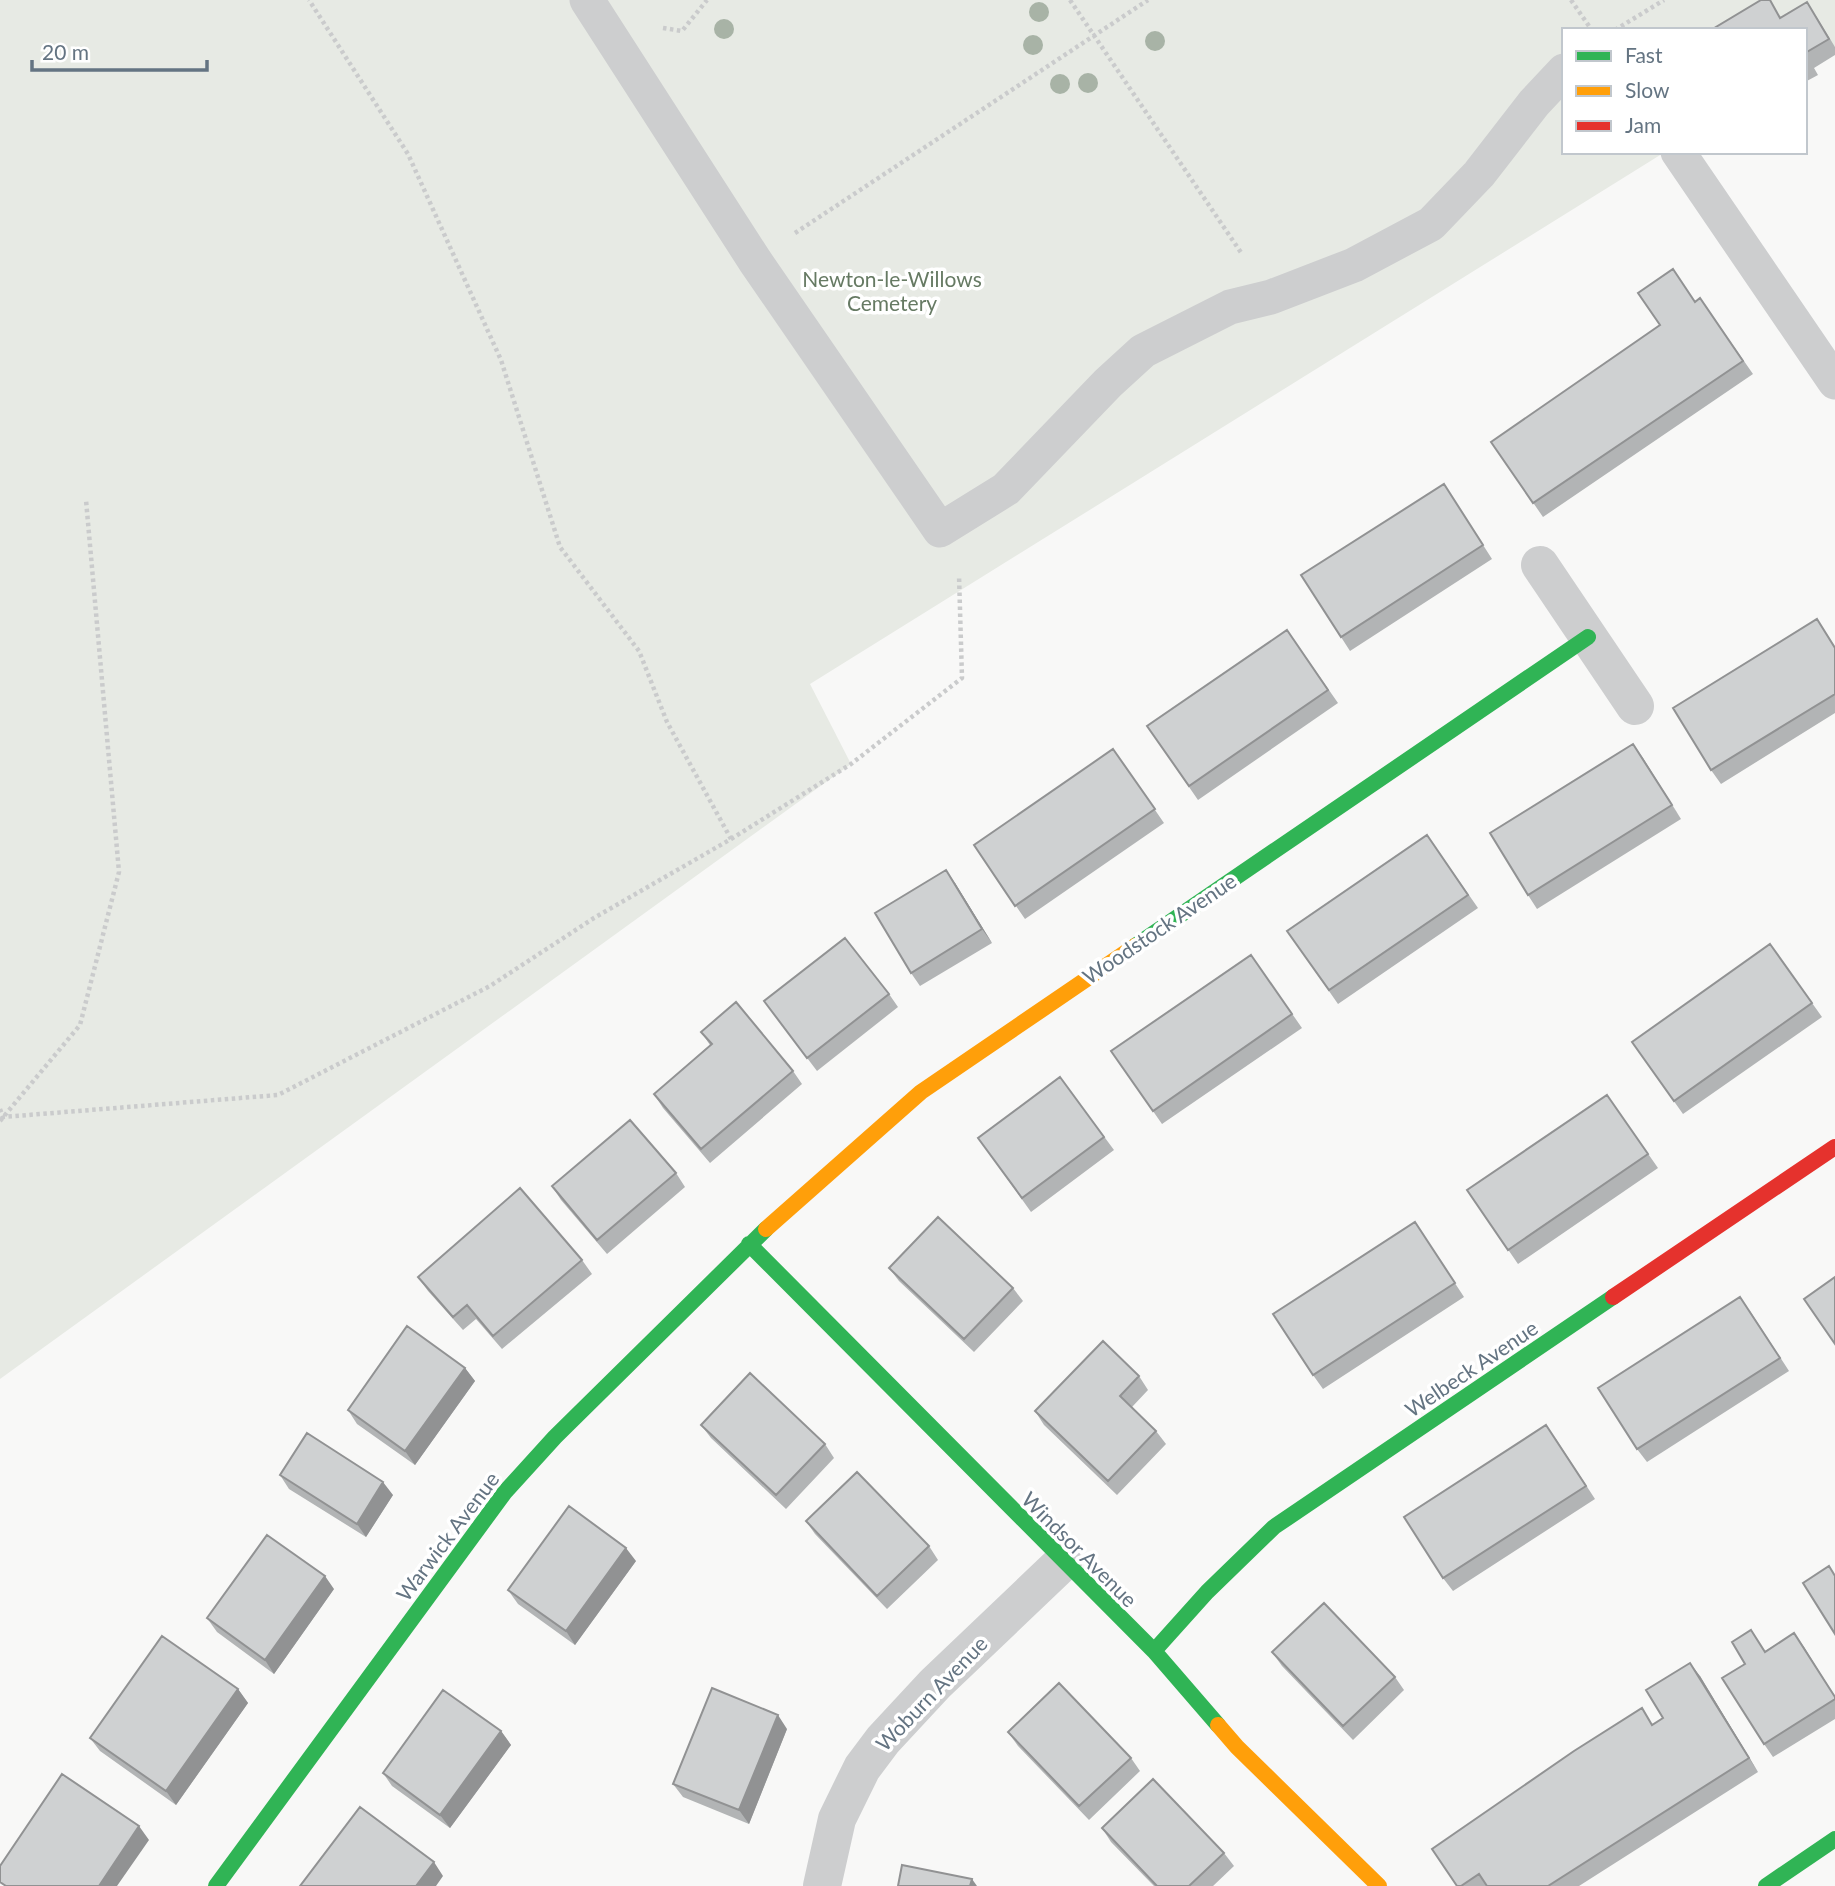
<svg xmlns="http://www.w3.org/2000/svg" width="1835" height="1886" font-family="Lato,sans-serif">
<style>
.green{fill:#e7eae4}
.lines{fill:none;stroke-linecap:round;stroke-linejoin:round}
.path{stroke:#cacbcc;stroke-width:4.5;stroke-dasharray:3.5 3.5;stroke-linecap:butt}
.lane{stroke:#cdcecf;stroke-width:35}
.street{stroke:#cdcecf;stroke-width:38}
.fast{stroke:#30b455;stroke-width:16}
.slow{stroke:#ff9f0a;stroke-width:16}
.jam{stroke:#e5322d;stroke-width:16}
.tree{fill:#a8b3a6}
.wall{fill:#b2b4b5}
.shaded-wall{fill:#919293}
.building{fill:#cfd1d2;stroke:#919293;stroke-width:2}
.labels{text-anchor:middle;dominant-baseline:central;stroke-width:7;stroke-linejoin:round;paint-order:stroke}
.park-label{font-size:21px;fill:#667a63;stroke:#fff}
.street-label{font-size:21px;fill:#647482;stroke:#fff}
</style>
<rect width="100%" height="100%" fill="#f8f8f7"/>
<path class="green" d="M0 0H1835V46L1805 65V30H1564V152H1665L810 684 851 764 0 1379Z"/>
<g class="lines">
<path class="path" d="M1070 0 1242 254
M1571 0 1591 29
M663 28 682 31 707 0
M1615 30 1664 0
M795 233 1148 0
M731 839 851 764 962 678 959 575
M0 1109 3 1117 278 1095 490 986 594 918 731 839 667 722 639 651 560 547 501 360 408 154 309 0
M0 1121 80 1025 119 872 86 500"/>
<path class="lane" d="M587 0 755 261 940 530 1006 489 1108 383 1143 351 1230 307 1271 297 1354 265 1431 224 1479 174 1534 103 1564 71
M1678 152 1835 382"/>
<path class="street" d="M1540 565 1635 706
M822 1886 837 1819 862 1768 883 1740 935 1684 1063 1562"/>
<path class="fast" d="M1135 946 1588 637
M749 1244 1154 1651 1218 1725
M1154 1651 1207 1592 1274 1527 1613 1297
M216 1886 505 1492 555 1437 766 1229
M1766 1886 1835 1839"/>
<path class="slow" d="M766 1229 921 1092 1135 946
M1218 1725 1237 1747 1379 1886"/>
<path class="jam" d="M1613 1297 1835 1147"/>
</g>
<g class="tree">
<circle cx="1039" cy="12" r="10"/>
<circle cx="724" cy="29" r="10"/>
<circle cx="1155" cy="41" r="10"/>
<circle cx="1033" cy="45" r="10"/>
<circle cx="1088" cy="83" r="10"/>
<circle cx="1060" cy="84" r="10"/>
</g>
<path class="wall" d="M1816 16 1835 47V55L1814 68 1818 75 1805 82V30L1781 17Z
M1700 298 1753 374 1543 517 1491 442Z
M1453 498 1492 559 1350 651 1341 637Z
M1817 619 1835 647V713L1721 784 1711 770Z
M1287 630 1338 703 1198 800 1147 726Z
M1633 744 1681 819 1537 909 1528 895Z
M1113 749 1164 823 1025 919 974 845Z
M1427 835 1478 908 1338 1004 1287 931Z
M955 883 992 943 920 986 911 973Z
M1770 944 1822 1017 1683 1114 1632 1042Z
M1251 955 1302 1028 1162 1124 1111 1051Z
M889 994 898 1007 817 1071 764 1001Z
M701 1032 793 1071 802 1084 710 1163 663 1108 654 1094 710 1045Z
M1060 1077 1114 1150 1031 1212 978 1138Z
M1607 1095 1658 1168 1518 1264 1467 1190Z
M676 1173 685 1187 607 1254 561 1200 552 1186Z
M1415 1222 1464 1297 1323 1389 1313 1375Z
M582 1260 592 1274 502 1349 476 1319 463 1330 428 1291 418 1277Z
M889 1268 1013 1288 1023 1301 974 1352 899 1281Z
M1750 1311 1789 1371 1647 1462 1637 1449Z
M465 1368 475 1381 415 1465 357 1424 348 1410Z
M1139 1376 1148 1390 1132 1407 1156 1431 1166 1444 1117 1495 1044 1425 1035 1411Z
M701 1425 825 1444 834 1458 786 1509 711 1438Z
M1556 1439 1595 1499 1453 1591 1443 1578Z
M280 1475 393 1495 366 1537 289 1489Z
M806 1521 929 1546 938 1560 887 1609 815 1534Z
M636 1561 575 1645 518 1604 508 1590Z
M334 1589 274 1674 217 1632 207 1618Z
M1794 1633 1835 1696V1719L1773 1757 1764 1744 1765 1651Z
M1272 1652 1395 1677 1404 1690 1353 1740 1282 1666Z
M1700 1676 1758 1772 1579 1886H1457L1653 1725 1663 1718Z
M238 1689 248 1703 176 1805 100 1751 90 1738Z
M787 1729 749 1824 683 1797 673 1784Z
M501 1731 511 1745 450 1828 392 1786 383 1773Z
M1008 1732 1131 1758 1140 1771 1089 1820 1018 1746Z
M1102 1828 1224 1853 1234 1866 1213 1886H1154L1111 1842Z"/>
<path class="shaded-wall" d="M1633 744 1643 758 1681 819 1672 805Z
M946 870 955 883 992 943 982 929Z
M465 1368 475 1381 415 1465 405 1451Z
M383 1482 393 1495 366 1537 357 1524Z
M626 1548 636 1561 575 1645 566 1631Z
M325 1576 334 1589 274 1674 265 1660Z
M1794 1633 1804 1647 1835 1697Z
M1690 1663 1700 1676 1758 1772 1749 1758Z
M238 1689 248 1703 176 1805 166 1791Z
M778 1715 787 1729 749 1824 739 1810Z
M501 1731 511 1745 450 1828 440 1815Z
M139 1826 149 1840 117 1886H99Z
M434 1862 443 1876 436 1886H416Z
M972 1879 977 1886H970Z"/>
<path class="building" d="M1761 0H1770L1780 18 1807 2 1829 39 1805 53V30H1711Z
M1673 269 1695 302 1700 298 1743 361 1533 503 1491 442 1660 325 1638 293Z
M1444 484 1483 545 1341 637 1301 575Z
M1817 619 1835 648V694L1711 770 1673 708Z
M1287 630 1328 690 1189 786 1147 726Z
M1633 744 1672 805 1528 895 1490 833Z
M1113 749 1155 809 1015 906 974 845Z
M1427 835 1468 895 1329 990 1287 931Z
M946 870 982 929 911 973 875 913Z
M845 938 889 994 807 1058 764 1001Z
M1770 944 1812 1003 1674 1101 1632 1042Z
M1251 955 1292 1014 1153 1111 1111 1051Z
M736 1002 793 1071 701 1149 654 1094 712 1044 701 1032Z
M1060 1077 1104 1137 1022 1198 978 1138Z
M1607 1095 1648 1154 1508 1250 1467 1190Z
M630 1120 676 1173 597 1240 552 1186Z
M520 1188 582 1260 493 1336 467 1305 453 1317 418 1277Z
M938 1217 1013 1288 964 1339 889 1268Z
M1415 1222 1455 1283 1313 1375 1273 1314Z
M1835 1277V1344L1804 1299Z
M1740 1297 1780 1358 1637 1449 1598 1388Z
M407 1326 465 1368 405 1451 348 1410Z
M1103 1341 1139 1376 1120 1396 1156 1431 1108 1481 1035 1411Z
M750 1373 825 1444 776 1495 701 1425Z
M1546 1425 1586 1486 1443 1578 1404 1517Z
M307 1433 383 1482 357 1524 280 1475Z
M857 1472 929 1546 877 1596 806 1521Z
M569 1506 626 1548 566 1631 508 1590Z
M267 1535 325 1576 265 1660 207 1618Z
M1829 1566 1835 1576V1634L1803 1583Z
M1324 1603 1395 1677 1343 1726 1272 1652Z
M1751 1630 1765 1652 1794 1633 1835 1697V1699L1764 1744 1722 1678 1745 1664 1732 1642Z
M162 1636 238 1689 166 1791 90 1738Z
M1690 1663 1749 1758 1548 1886H1487L1479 1874 1461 1886H1457L1432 1849 1574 1751 1642 1708 1652 1725 1663 1718 1646 1690Z
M1059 1683 1131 1758 1079 1806 1008 1732Z
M712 1688 778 1715 739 1810 673 1784Z
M443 1690 501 1731 440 1815 383 1773Z
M62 1774 139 1826 99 1886H6L0 1882V1866Z
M1153 1779 1224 1853 1189 1886H1157L1102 1828Z
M360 1807 434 1862 416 1886H300Z
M902 1865 972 1879 970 1886H898Z"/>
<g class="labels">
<g class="park-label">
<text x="892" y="278">Newton-le-Willows<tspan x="892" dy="24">Cemetery</tspan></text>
</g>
<g class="street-label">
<text transform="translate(1159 928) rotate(-34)">Woodstock Avenue</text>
<text transform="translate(1471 1368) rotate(-34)">Welbeck Avenue</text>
<text transform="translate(447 1536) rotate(-53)">Warwick Avenue</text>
<text transform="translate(1080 1549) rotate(45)">Windsor Avenue</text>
<text transform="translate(931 1693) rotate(-46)">Woburn Avenue</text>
</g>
</g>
<rect x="1562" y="28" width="245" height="126" fill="#ffffff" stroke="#c1c7cd" stroke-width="2"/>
<rect x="1576" y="51" width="35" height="10" fill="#30b455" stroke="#c1c7cd" stroke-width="2"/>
<text x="1625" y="63" font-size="21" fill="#647482">Fast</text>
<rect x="1576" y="86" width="35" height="10" fill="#ff9f0a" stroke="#c1c7cd" stroke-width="2"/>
<text x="1625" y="98" font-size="21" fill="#647482">Slow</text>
<rect x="1576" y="121" width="35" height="10" fill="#e5322d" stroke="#c1c7cd" stroke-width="2"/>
<text x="1625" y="133" font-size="21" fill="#647482">Jam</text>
<path d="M32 60v10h175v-10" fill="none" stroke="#647482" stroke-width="3.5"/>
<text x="42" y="60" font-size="21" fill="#647482" stroke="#ffffff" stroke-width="5" paint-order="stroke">20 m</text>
</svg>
